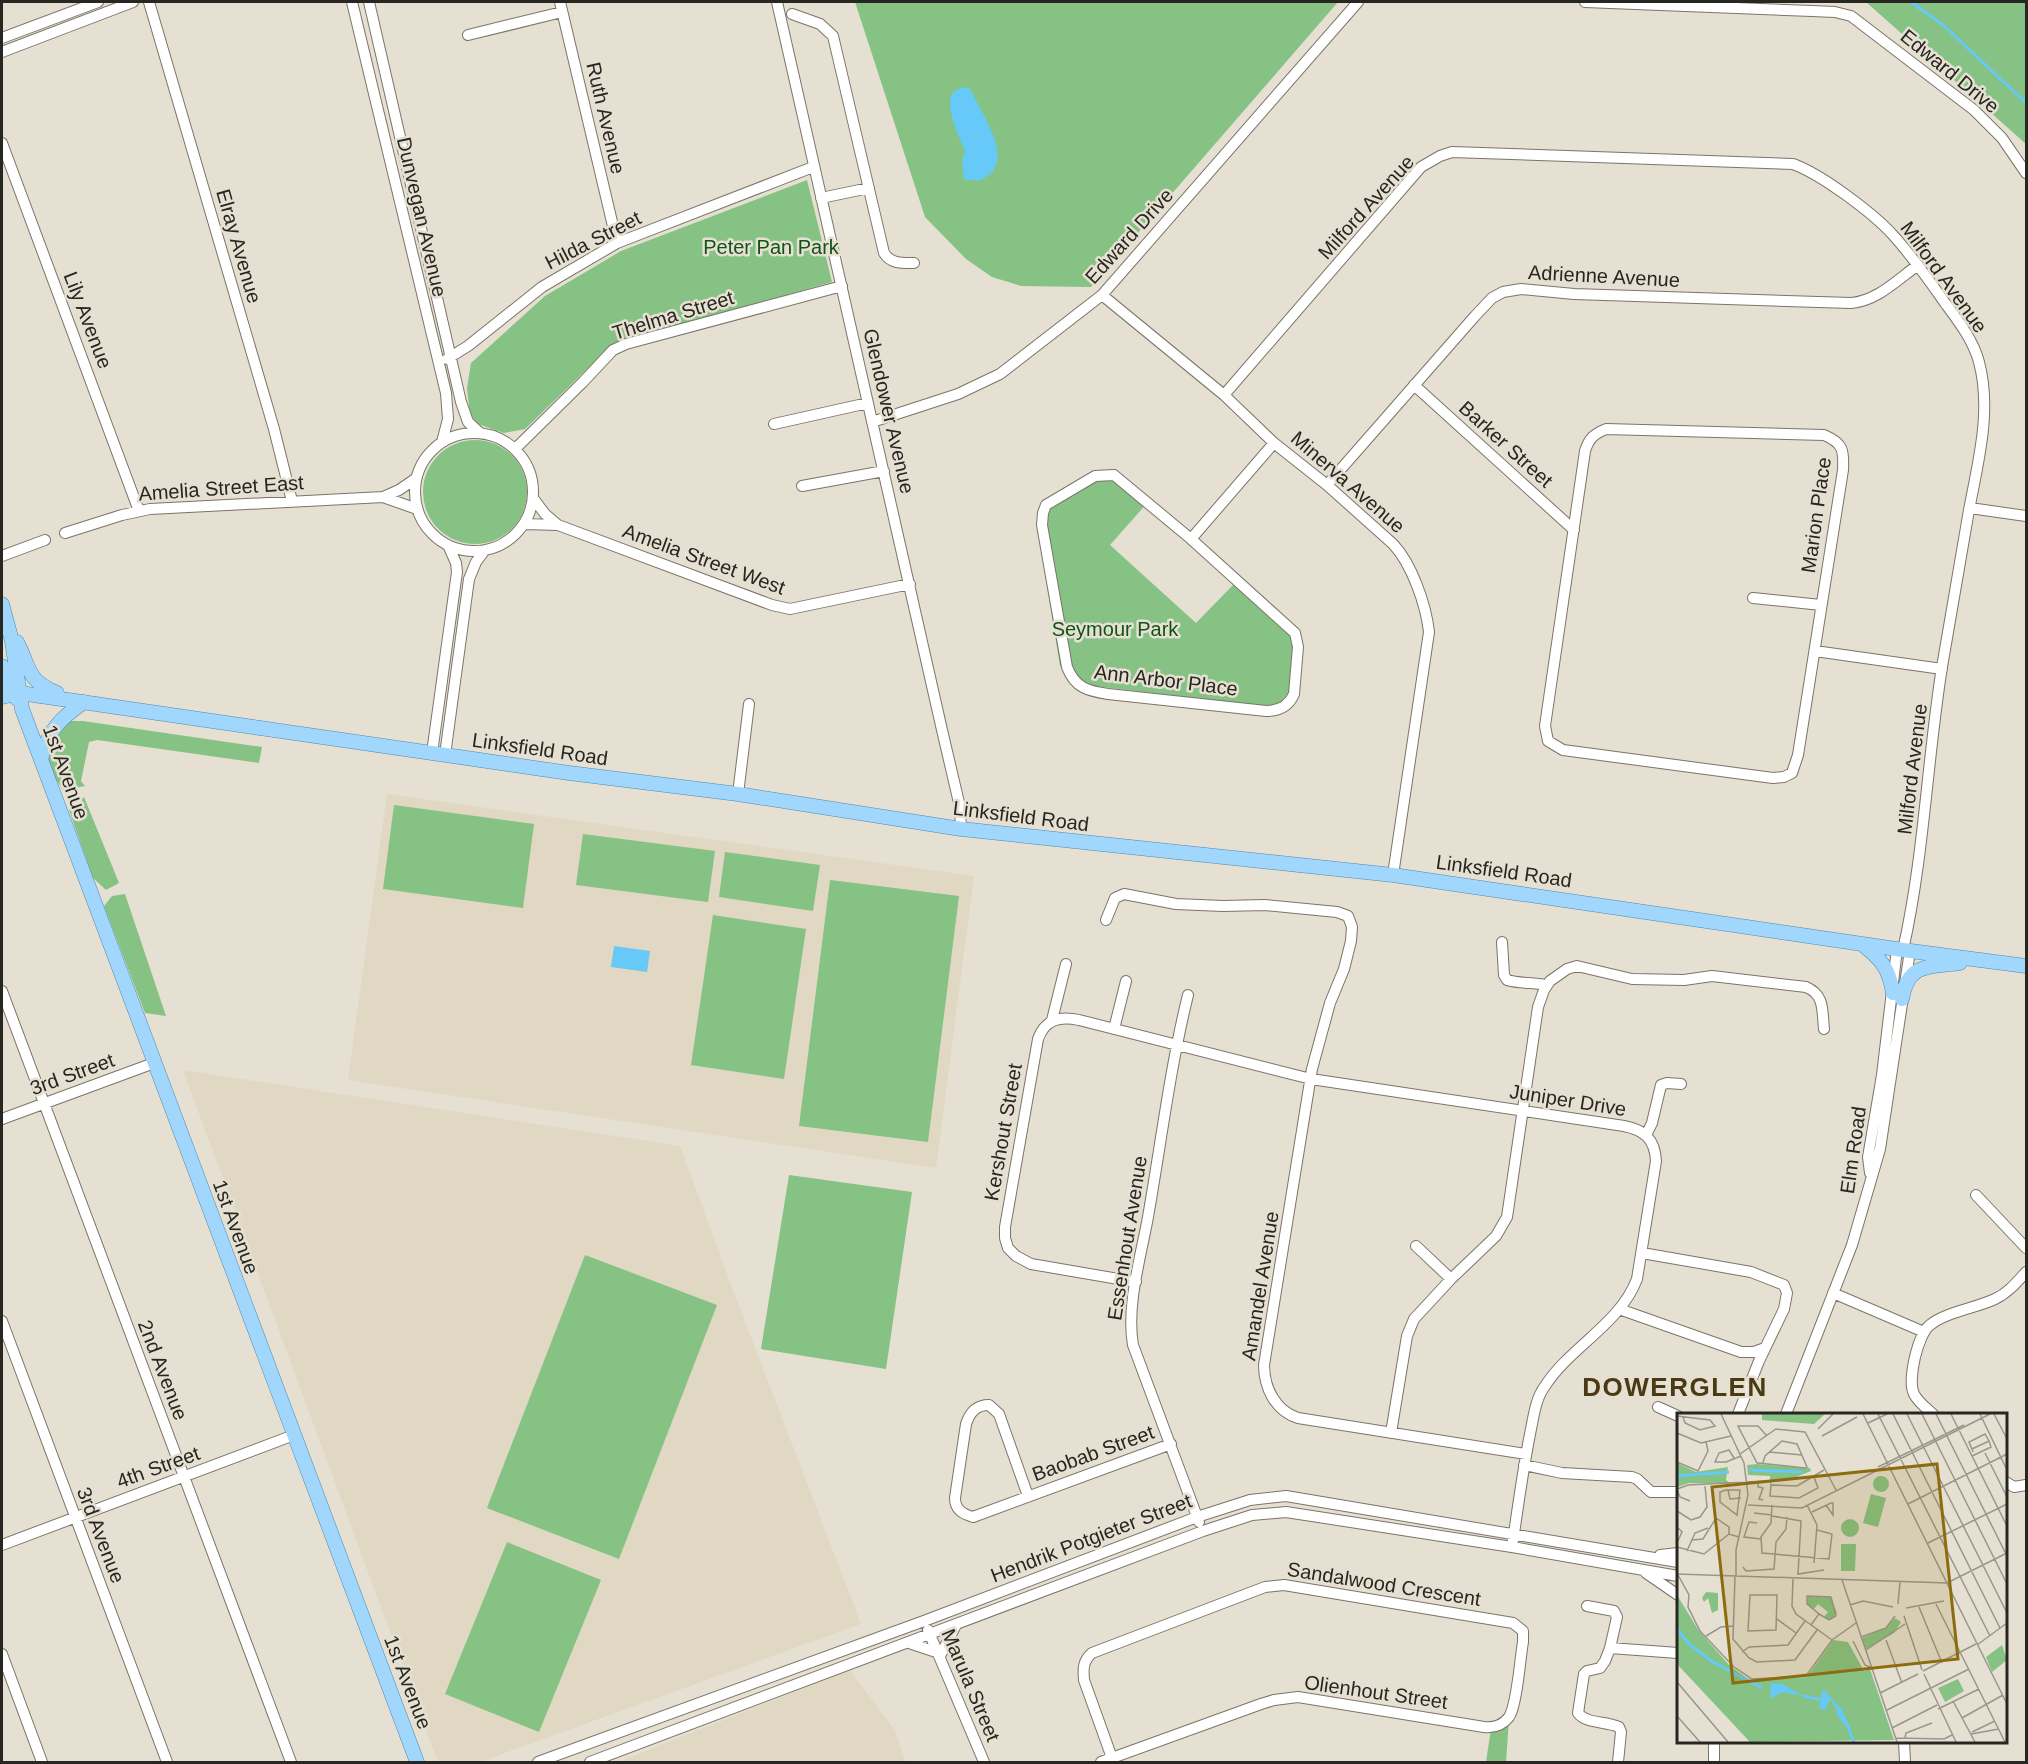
<svg xmlns="http://www.w3.org/2000/svg" width="2028" height="1764" font-family="Arial,sans-serif">
<style>
.built{fill:#e0d8c2}
.green{fill:#85c284}
.water{fill:#66c9f7}
.lines{fill:none;stroke-linecap:round;stroke-linejoin:round}
.stream{stroke:#66c9f7;stroke-width:3}
.minor-casing{stroke:#7a7569;stroke-width:12}
.major-casing{stroke:#4e88ae;stroke-width:15}
.minor{stroke:#fff;stroke-width:10}
.major{stroke:#a1d7fc;stroke-width:14}
.labels{text-anchor:middle;dominant-baseline:central;stroke-width:5;stroke-linejoin:round;paint-order:stroke}
.street-label{font-size:20px;fill:#282621;stroke:#e5e0d2}
.park-label{font-size:20px;fill:#105315;stroke:#e5e0d2}
.district-label{font-size:26px;font-weight:bold;letter-spacing:1.5px;fill:#4a3a13;stroke:#e5e0d2}
.inset-river{fill:none;stroke:#66c9f7;stroke-width:3}
.inset-road{fill:none;stroke:#99968b;stroke-width:1.5}
.view{fill:#8c6c0e;fill-opacity:0.15;stroke:#8c6c0e;stroke-width:3}
.inset-edge{fill:none;stroke:#282621;stroke-width:3}
</style>
<rect width="100%" height="100%" fill="#e5e0d2"/>
<path class="built" d="M387 794 974 876 936 1168 348 1080Z
M183 1070 680 1146 731 1285 861 1624 480 1762H438Z
M850 1670 895 1730 905 1762H618Z"/>
<path class="green" d="M855 2H1338L1091 287 1021 286 992 277 966 259 925 217Z
M1866 2H2026V144Z
M807 180 832 282 612 345 525 429 504 433 478 424 470 414 467 388 471 363 545 296 621 251Z
M423 492a52 52 0 1 1 104 0a52 52 0 1 1-104 0Z
M1117 474 1149 501 1110 545 1196 623 1234 584 1292 634 1293 655 1288 699 1272 708 1079 684 1060 666 1037 524 1052 497Z
M62 721H83L262 747 259 763 97 740 89 742 81 781 85 786 63 790 45 763Z
M84 797 119 883 106 890 93 878 69 810Z
M394 805 534 824 523 908 383 889Z
M583 834 715 851 708 902 576 885Z
M725 852 820 865 813 911 719 897Z
M830 880 959 896 928 1142 799 1126Z
M125 894 166 1016 145 1013 104 906 112 896Z
M713 915 806 929 784 1079 691 1065Z
M789 1175 912 1192 886 1369 761 1349Z
M585 1255 717 1305 619 1559 487 1508Z
M507 1542 601 1580 539 1732 445 1694Z
M1509 1719 1506 1762H1486L1491 1729Z"/>
<path class="water" d="M964 87 970 89 973 94C982 115 1018 163 982 179 977 182 970 179 964 180L962 161 965 150C959 139 945 106 952 94 955 90 960 88 964 87Z
M614 946 650 951 647 972 611 967Z"/>
<g class="lines">
<path class="stream" d="M1911 2 1943 25 2026 103"/>
<defs>
<path id="minor" d="M149 2 274 429 292 501
M352 2 446 393 448 419 442 442
M369 2 461 402 468 422 480 433
M560 2 617 243
M777 2 942 730 960 807 961 829
M1585 2 1812 11 1835 12 1851 16 1974 110 2002 138 2026 173
M792 14 820 24 833 36 884 253C891 264 902 263 914 263
M468 35 562 12
M2 38 98 2
M2 52 133 2
M2 143 139 511
M821 198 869 188
M1102 295 1224 395 1274 443 1327 485 1393 544C1412 564 1426 605 1429 632L1393 875
M447 359 468 346 542 287 617 243 813 167
M1414 385 1574 530
M1224 395 1421 167 1440 156 1452 152 1793 164C1821 174 1873 213 1893 235 1912 256 1929 280 1945 303 1959 322 1973 340 1979 362 1992 411 1978 462 1969 510 1960 562 1951 615 1942 667 1927 761 1924 857 1903 950
M872 422 958 394 1000 374 1102 295 1358 2
M774 424 868 403
M1606 429 1824 435C1843 443 1844 450 1843 470L1798 755 1792 773 1784 777 1773 778 1563 750 1548 741 1545 726 1585 451C1589 438 1594 434 1606 429Z
M415 492a59 59 0 1 1 118 0a59 59 0 1 1-118 0Z
M515 449 583 382 613 350 626 344 842 286
M1327 485 1475 316 1492 298 1503 292 1521 289 1574 294 1851 303C1877 301 1897 280 1918 265
M802 486 884 471
M383 497 417 509
M533 498 545 514 558 525
M1970 508 2026 516
M524 524 558 525 772 605 790 609 910 584
M65 533 122 515 150 509 383 497 399 490 415 479
M1191 539 1114 475 1095 476 1046 505 1043 513 1042 525 1067 667C1075 688 1088 691 1108 694L1266 711C1279 711 1289 706 1294 694L1298 647 1295 633 1191 539 1274 443
M2 556 45 540
M1753 598 1821 605
M1815 651 1942 669
M432 753 457 572 456 563 448 545
M445 755 469 579 476 562 485 550
M738 794 749 704
M1106 920 1115 898 1124 894 1176 904 1223 906 1265 905 1337 912 1348 916 1352 927 1351 941 1344 969 1330 1003 1312 1069 1264 1365C1264 1387 1275 1411 1298 1418L1526 1454
M1502 942 1504 975 1507 980C1520 984 1533 982 1546 985
M2 991 291 1762
M1188 995C1170 1068 1161 1143 1148 1217 1141 1256 1126 1306 1133 1345L1199 1522
M1052 1020 1066 964
M1114 1029 1126 981
M2 1119 154 1063
M1646 1135 1652 1123 1661 1085 1667 1083 1681 1084
M1870 1173 1868 1157 1882 1075 1897 949
M1976 1195 2026 1248
M1416 1246 1451 1279
M1642 1253 1751 1272 1784 1285 1787 1293 1784 1309 1759 1361 1738 1414
M1136 1282 1031 1264 1016 1256 1008 1248 1005 1238V1227L1038 1039C1045 1019 1060 1016 1079 1020L1311 1079 1624 1126C1644 1130 1655 1139 1656 1161L1637 1279C1620 1324 1570 1347 1545 1386 1536 1398 1534 1414 1531 1429 1523 1468 1518 1507 1512 1547
M1833 1293 1924 1332
M1619 1309 1741 1352H1754L1765 1348
M2 1321 167 1762
M1658 1407 1678 1416
M1786 1414 1852 1245 1880 1149 1910 951
M1933 1414C1926 1408 1918 1402 1914 1394 1907 1380 1918 1334 1930 1325 1946 1312 1976 1308 1995 1299 2008 1293 2017 1282 2026 1272
M1391 1433 1407 1336 1414 1319 1451 1279 1496 1236 1507 1217 1538 1007 1544 990 1550 981 1567 969 1577 966 1632 979 1684 980 1712 976 1806 987C1825 995 1822 1011 1824 1029
M1524 1465 1562 1473 1632 1477 1637 1479 1651 1492H1678
M2006 1482 2014 1487 2026 1485
M1028 1496 999 1414 989 1405C976 1405 970 1412 966 1424L955 1498C955 1510 963 1514 973 1517L1171 1444
M2 1545 294 1435
M1660 1555 1678 1553
M1646 1573 1678 1595
M1587 1606 1614 1611 1617 1617 1610 1648 1605 1661 1600 1668 1587 1671 1584 1674 1578 1713C1586 1724 1606 1721 1619 1727L1621 1732 1618 1762
M928 1630 984 1762
M909 1643 939 1653
M1610 1648 1678 1653
M2 1654 42 1762
M940 1656 956 1625
M1904 1742 1905 1762
M538 1762 924 1621 1197 1517 1250 1500 1286 1496 1678 1562
M590 1762 1203 1531 1252 1515 1286 1512 1512 1547 1678 1576
M1101 1762 1261 1704 1274 1700 1298 1697 1484 1727C1494 1728 1502 1726 1509 1717 1517 1705 1520 1659 1523 1642V1631L1513 1623 1284 1585 1265 1587 1092 1653C1083 1661 1083 1668 1084 1680L1112 1758
M1714 1762V1742"/>
<path id="major" d="M2 604 12 641 22 709 417 1762
M17 642C31 669 26 680 57 693
M2 666 12 693 17 699
M2 697 20 693 569 773 738 794 961 829 1393 875 1903 950 2026 966
M41 760C46 732 62 717 84 702
M1862 944C1881 959 1889 968 1893 993
M1902 999C1908 962 1930 967 1960 963"/>
</defs>
<use href="#minor" class="minor-casing"/>
<use href="#major" class="major-casing"/>
<use href="#minor" class="minor"/>
<use href="#major" class="major"/>
</g>
<g class="labels">
<g class="street-label">
<text transform="translate(1950 71) rotate(39)">Edward Drive</text>
<text transform="translate(606 118) rotate(77)">Ruth Avenue</text>
<text transform="translate(1366 207) rotate(-48)">Milford Avenue</text>
<text transform="translate(422 217) rotate(77)">Dunvegan Avenue</text>
<text transform="translate(1129 236) rotate(-48)">Edward Drive</text>
<text transform="translate(593 240) rotate(-27)">Hilda Street</text>
<text transform="translate(239 246) rotate(74)">Elray Avenue</text>
<text transform="translate(1604 276) rotate(3)">Adrienne Avenue</text>
<text transform="translate(1944 277) rotate(54)">Milford Avenue</text>
<text transform="translate(673 315) rotate(-17)">Thelma Street</text>
<text transform="translate(88 320) rotate(69)">Lily Avenue</text>
<text transform="translate(889 411) rotate(77)">Glendower Avenue</text>
<text transform="translate(1506 444) rotate(42)">Barker Street</text>
<text transform="translate(1348 482) rotate(41)">Minerva Avenue</text>
<text transform="translate(221 488) rotate(-4)">Amelia Street East</text>
<text transform="translate(1816 515) rotate(-82)">Marion Place</text>
<text transform="translate(704 559) rotate(20)">Amelia Street West</text>
<text transform="translate(1166 680) rotate(7)">Ann Arbor Place</text>
<text transform="translate(540 749) rotate(8)">Linksfield Road</text>
<text transform="translate(1912 769) rotate(-83)">Milford Avenue</text>
<text transform="translate(66 772) rotate(70)">1st Avenue</text>
<text transform="translate(1021 816) rotate(7)">Linksfield Road</text>
<text transform="translate(1504 871) rotate(8)">Linksfield Road</text>
<text transform="translate(72 1074) rotate(-20)">3rd Street</text>
<text transform="translate(1568 1100) rotate(9)">Juniper Drive</text>
<text transform="translate(1003 1132) rotate(-80)">Kershout Street</text>
<text transform="translate(1853 1150) rotate(-82)">Elm Road</text>
<text transform="translate(236 1227) rotate(70)">1st Avenue</text>
<text transform="translate(1127 1238) rotate(-81)">Essenhout Avenue</text>
<text transform="translate(1260 1286) rotate(-81)">Amandel Avenue</text>
<text transform="translate(163 1370) rotate(69)">2nd Avenue</text>
<text transform="translate(1093 1453) rotate(-20)">Baobab Street</text>
<text transform="translate(158 1467) rotate(-20)">4th Street</text>
<text transform="translate(101 1535) rotate(69)">3rd Avenue</text>
<text transform="translate(1091 1538) rotate(-21)">Hendrik Potgieter Street</text>
<text transform="translate(1384 1584) rotate(9)">Sandalwood Crescent</text>
<text transform="translate(408 1682) rotate(69)">1st Avenue</text>
<text transform="translate(971 1685) rotate(67)">Marula Street</text>
<text transform="translate(1376 1692) rotate(8)">Olienhout Street</text>
</g>
<g class="park-label">
<text x="771" y="247">Peter Pan Park</text>
<text x="1115" y="629">Seymour Park</text>
</g>
<g class="district-label">
<text x="1675" y="1387">DOWERGLEN</text>
</g>
</g>
<g transform="translate(1677 1413)">
<rect width="330" height="330" fill="#e5e0d2"/>
<path d="M85 1H148L137 11 85 7ZM0 50 19 59 51 54 49 67 54 71 12 70 0 74ZM80 51 133 55 134 58 114 66H96L93 73V63L71 62 70 52ZM196 71a8 8 0 1 1 16 0a8 8 0 1 1-16 0ZM194 81 209 85 201 114 186 110ZM164 115a9 9 0 1 1 18 0a9 9 0 1 1-18 0ZM164 131H179L178 158H164ZM29 179 41 180V197L35 200 31 185 27 189 25 185ZM0 182 22 218 53 253 74 268 130 264 156 227 171 229 187 258 193 256 217 327 73 329 0 251ZM131 183H153L160 200 154 207 147 204 151 199 141 191 137 196 130 191ZM218 205 224 209 217 220 189 236 185 225 209 215ZM325 232 330 247 315 259 309 244ZM281 266 287 278 268 289 261 275Z" fill="#85c284"/>
<path d="M94 270 105 271 126 283 105 279 93 286ZM146 276 163 295 162 301 153 286 148 296 153 299 142 295Z" fill="#66c9f7"/>
<path class="inset-river" d="M73 57 126 59M0 63 52 59M0 216 13 232 36 249 85 275M126 283 144 287M163 295 177 329M160 299 172 315"/>
<path class="inset-road" d="M44 1 67 50 71 82 59 137V163M186 1 330 291M201 1 313 223M216 1 323 215M230 1 330 200M245 1 330 171M259 1 329 141M274 1 330 113M303 1 330 57M317 1 330 26M0 3 33 7 38 13 23 17 8 10 6 4M191 10 210 1M141 16 156 1M0 20 24 30 54 23M145 23 180 4M295 36 292 29 308 21 312 28M92 39 125 42M308 40 330 84M63 41 99 16 128 19 159 77M295 43 314 34 312 28 295 36 296 39M57 45 52 37 42 40 38 49H49L64 43M0 49 21 58 31 38 29 29M86 50 88 43 105 28 120 31 130 54 128 55 81 50H80L61 13H81L90 23M201 54 287 12M137 64 141 75 122 85 93 83 94 72 120 73 147 57M81 68V74L86 75 82 86 86 87M0 76 11 72 88 68M0 77 3 84 13 88M49 77H63L60 102 43 89V79ZM51 77 53 86 64 85M231 91 330 41M71 92 125 95 313 1M95 92 94 110 84 124 85 140 152 146 155 121 140 117M130 92 140 112 137 150M0 98 14 107 23 104 30 94 28 73M135 99 154 90H156V102L149 92M77 100 95 102M95 103 124 108 121 161 147 157M80 110 72 109 67 124 84 126M0 114 5 119 0 130M15 127 26 126 39 105 52 114V121M251 130 330 91M0 134 27 141 52 121 62 124M10 138 18 120 31 115M66 154 69 158 97 156 99 129 109 116 110 104M0 161 270 170 330 140M1 162 12 182 11 194 23 218 57 254 75 266 129 263 155 227 179 210M58 164 56 226 72 245 80 249 118 247 140 217M116 166 115 193 119 201 155 227M165 167 220 329M73 182H100L99 217 71 218ZM221 191 223 169M259 191 328 329M173 192 186 188 216 194M242 194 265 250M229 195 267 188M227 203 245 257M100 206 119 220M134 212 142 201 130 191V183L154 184 159 203 152 207 142 201M29 223 44 214 56 213M184 224 209 215 218 203M209 227 225 270M176 228 188 252 193 254M300 232 330 210M189 237 228 211M65 239 72 234 111 232 128 208M246 258 299 231M247 261 279 329M0 269 51 329M203 280 241 261M276 288 298 329M261 296 302 276M210 297 292 256M0 303 23 329M285 305 326 282M215 315 260 292M295 319 318 308M294 321 322 316M219 325 267 326 275 322M228 325 229 320 255 310"/>
<path class="view" d="M260 51 281 246 56 270 35 74Z"/>
<rect width="330" height="330" class="inset-edge"/>
</g>
<rect width="2028" height="1764" fill="none" stroke="#282621" stroke-width="6"/>
</svg>
